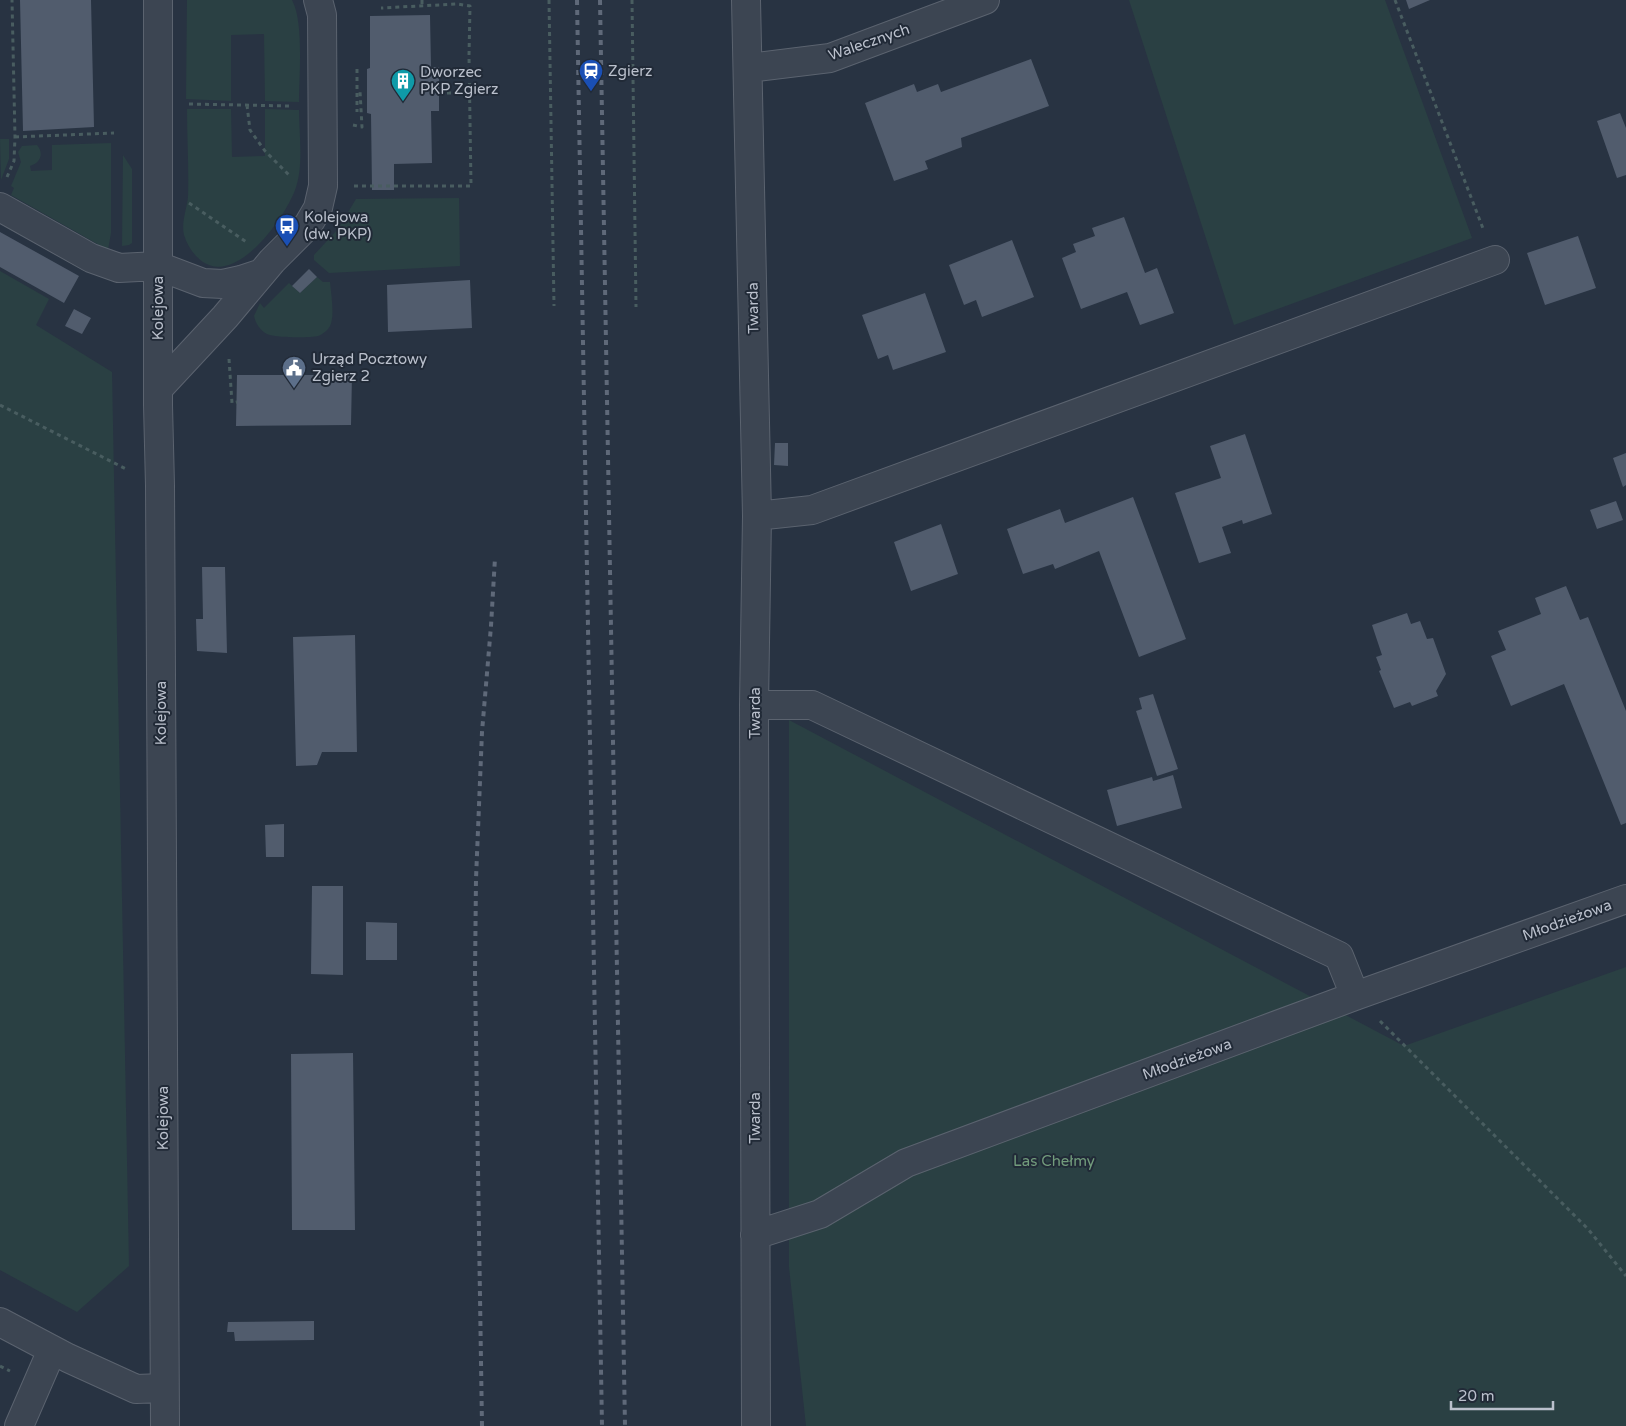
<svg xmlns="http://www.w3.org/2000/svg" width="1626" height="1426" font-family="'Varela Round',sans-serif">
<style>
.green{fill:#2a4043}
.building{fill:#515c6d}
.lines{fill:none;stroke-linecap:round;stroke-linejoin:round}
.minor-casing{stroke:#5b636f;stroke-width:30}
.path{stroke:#495d60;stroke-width:3;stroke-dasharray:4 4;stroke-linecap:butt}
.minor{stroke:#3c4552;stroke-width:28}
.rail{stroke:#5f6979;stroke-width:4;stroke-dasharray:5 5;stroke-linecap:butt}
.labels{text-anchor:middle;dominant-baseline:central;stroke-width:4;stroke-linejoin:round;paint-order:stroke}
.street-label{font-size:15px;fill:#bac0cc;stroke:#212a37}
.poi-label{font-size:15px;fill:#bac0cc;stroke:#212a37;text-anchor:start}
.park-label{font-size:15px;fill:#729c7c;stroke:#212a37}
</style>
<rect width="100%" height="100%" fill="#283342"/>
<path class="green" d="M187 0H292C304 22 299 75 299 102L265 101 264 34 231 35V101L186 99Z
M1129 0H1385L1472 238 1234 325Z
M187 109H231L232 157 265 156V109L299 110C299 134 304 167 295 190 285 217 238 285 203 262 194 256 187 245 184 235 181 223 187 208 188 197 189 168 187 138 187 109Z
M0 139H9V159L1 180Z
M111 143V233L108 250 11 195 14 188 11 186 21 162 18 152 22 146 37 145C44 153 41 163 30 166L31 171 52 170V145Z
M123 155 132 169V243L129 245 122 246Z
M459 198 460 266 329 273 314 260V255L338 229 356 199Z
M0 271 49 299 36 325 112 372 129 1266 77 1312 0 1270Z
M317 277 323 282H330C331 293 335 317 330 326 328 330 323 334 318 336 310 338 275 338 267 334 260 330 256 324 254 316L260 303 264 308 289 283 300 293Z
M789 720 1404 1046 1626 967V1426H806L789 1267Z"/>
<path class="building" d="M20 0H91L94 127 23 131Z
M1406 0H1430L1409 9Z
M430 15 431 67H439V111H431L432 163 394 164V190H372L371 114 367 113V69L370 68V16Z
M1031 59 1049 106 961 138 962 147 925 161 928 169 894 181 865 103 914 84 917 92 938 84 941 92Z
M1620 113 1626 128V175L1617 178 1597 121Z
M1124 217 1145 273 1157 268 1174 313 1140 325 1127 292 1081 309 1062 258 1076 252 1073 244 1095 236 1092 228Z
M0 232 79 276 64 303 0 267Z
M1578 236 1596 288 1545 305 1527 253Z
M1012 240 1034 297 982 317 976 300 964 305 949 265Z
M309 269 317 277 300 293 292 286Z
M470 280 472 328 388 332 387 285Z
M925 293 946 352 893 370 888 355 878 359 862 315Z
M74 309 91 318 82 334 65 326Z
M237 375H352L351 425 236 426Z
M1245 434 1272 514 1243 524 1242 520 1222 527 1231 553 1199 563 1175 493 1221 478 1210 446Z
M775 443H788V466L774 465Z
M1626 453V485L1623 487 1613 458Z
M1133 497 1186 639 1139 657 1099 551 1055 569 1053 564 1023 574 1007 529 1060 509 1065 523Z
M1616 501 1623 520 1597 529 1590 510Z
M941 524 958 574 911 591 894 542Z
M202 567H225L227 653 197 651 196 619H203Z
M1566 586 1580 620 1588 617 1626 711V823L1621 825 1564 684 1511 706 1491 656 1506 650 1498 631 1541 614 1535 598Z
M1407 613 1411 624 1420 621 1427 639 1433 638 1446 674 1436 691 1438 696 1412 706 1410 702 1394 708 1379 671 1381 670 1376 657 1382 655 1372 625Z
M355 635 357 752H322L317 765 296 766 293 637Z
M1153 694 1178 769 1157 776 1136 711 1142 709 1139 698Z
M1173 775 1182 808 1117 826 1107 790 1152 777 1153 781Z
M284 824V857H266L265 825Z
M312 886H343V975L311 974Z
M366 922 397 923V960H366Z
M353 1053 355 1230H292L291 1054Z
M314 1321V1340L235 1341 234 1332H227L228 1322Z"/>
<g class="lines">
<defs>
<path id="minor" d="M158 0V405L160 486 165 1426
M746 0 757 516 754 705 756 1426
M749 68 830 58 985 0
M0 207 91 258 119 268 158 266 203 283 223 284 241 280 262 273
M158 389 225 317 272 261 308 225 318 208 323 186 322 15 318 0
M757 516 812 510 1495 260
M754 705H812L1339 956 1355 996
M755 1235 820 1214 906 1163 1355 996 1626 899
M0 1322 68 1358 136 1389 164 1388
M19 1426 52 1350"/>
</defs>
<use href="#minor" class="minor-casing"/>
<path class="path" d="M422 0V5
M549 0 554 306
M632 0 636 307
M1395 0 1484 231
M357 69V112
M439 93H469
M189 104 290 106
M247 105 250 130 265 151 291 177
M353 125 362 127 360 91
M15 137 114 133
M7 177 14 161 15 137 12 0
M354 186H471L469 56 470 6 457 4 381 8
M189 203 248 243
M229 359 232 403 237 402
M0 405 128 470
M1380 1021 1588 1229 1626 1276
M0 1366 10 1371"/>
<use href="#minor" class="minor"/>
<path class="rail" d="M577 0 602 1426
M600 0 625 1426
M482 1426 475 974 476 879 482 732 491 626 495 558"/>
</g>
<defs>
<symbol id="station-pin" viewBox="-11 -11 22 30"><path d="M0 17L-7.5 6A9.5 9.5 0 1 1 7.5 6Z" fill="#1a4fb4" stroke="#212a37"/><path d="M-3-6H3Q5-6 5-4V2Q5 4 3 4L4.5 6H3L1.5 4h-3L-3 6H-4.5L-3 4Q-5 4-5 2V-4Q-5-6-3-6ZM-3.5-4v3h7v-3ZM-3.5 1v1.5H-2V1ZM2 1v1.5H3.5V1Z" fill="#fff"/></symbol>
<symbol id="building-pin" viewBox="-11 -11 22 30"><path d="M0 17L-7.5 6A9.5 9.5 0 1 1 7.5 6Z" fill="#0f9aa8" stroke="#212a37"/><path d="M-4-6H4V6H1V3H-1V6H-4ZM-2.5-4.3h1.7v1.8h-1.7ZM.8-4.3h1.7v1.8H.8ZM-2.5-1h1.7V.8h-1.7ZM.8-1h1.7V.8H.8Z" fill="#fff"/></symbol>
<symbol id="bus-pin" viewBox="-11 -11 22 30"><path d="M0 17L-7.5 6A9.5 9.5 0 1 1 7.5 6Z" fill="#1a4fb4" stroke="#212a37"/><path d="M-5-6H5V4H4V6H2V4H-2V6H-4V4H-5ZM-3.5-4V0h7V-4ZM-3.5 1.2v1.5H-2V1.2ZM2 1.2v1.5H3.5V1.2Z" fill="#fff"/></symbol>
<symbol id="civic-pin" viewBox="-11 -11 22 30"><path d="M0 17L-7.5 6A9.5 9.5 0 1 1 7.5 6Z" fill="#5c6f8a" stroke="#212a37"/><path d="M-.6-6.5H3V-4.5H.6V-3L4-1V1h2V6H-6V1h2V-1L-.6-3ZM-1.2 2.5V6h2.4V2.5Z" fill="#fff"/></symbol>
</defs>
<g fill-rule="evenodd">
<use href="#station-pin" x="577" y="57" width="28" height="38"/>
<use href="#building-pin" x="389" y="67" width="28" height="38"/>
<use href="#bus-pin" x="273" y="212" width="28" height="38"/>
<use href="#civic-pin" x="280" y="354" width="28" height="38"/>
</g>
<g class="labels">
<g class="street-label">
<text transform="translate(869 42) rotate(-19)">Walecznych</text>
<text transform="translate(158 308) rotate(-90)">Kolejowa</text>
<text transform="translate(753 308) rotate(-91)">Twarda</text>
<text transform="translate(161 713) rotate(-90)">Kolejowa</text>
<text transform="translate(755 713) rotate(-90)">Twarda</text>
<text transform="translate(1567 920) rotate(-20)">Młodzieżowa</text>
<text transform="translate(1187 1059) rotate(-20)">Młodzieżowa</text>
<text transform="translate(163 1118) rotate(-90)">Kolejowa</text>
<text transform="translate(755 1118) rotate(-90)">Twarda</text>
</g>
<g class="poi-label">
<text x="608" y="71">Zgierz</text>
<text x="420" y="72">Dworzec<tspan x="420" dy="17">PKP Zgierz</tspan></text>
<text x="304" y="217">Kolejowa<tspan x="304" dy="17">(dw. PKP)</tspan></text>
<text x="312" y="359">Urząd Pocztowy<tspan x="312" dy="17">Zgierz 2</tspan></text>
</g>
<g class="park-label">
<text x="1054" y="1161">Las Chełmy</text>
</g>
</g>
<path d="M1451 1401v8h102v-8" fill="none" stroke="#bac0cc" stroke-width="2.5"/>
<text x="1458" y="1401" font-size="15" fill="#bac0cc" stroke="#212a37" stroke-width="4" paint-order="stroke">20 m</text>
</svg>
